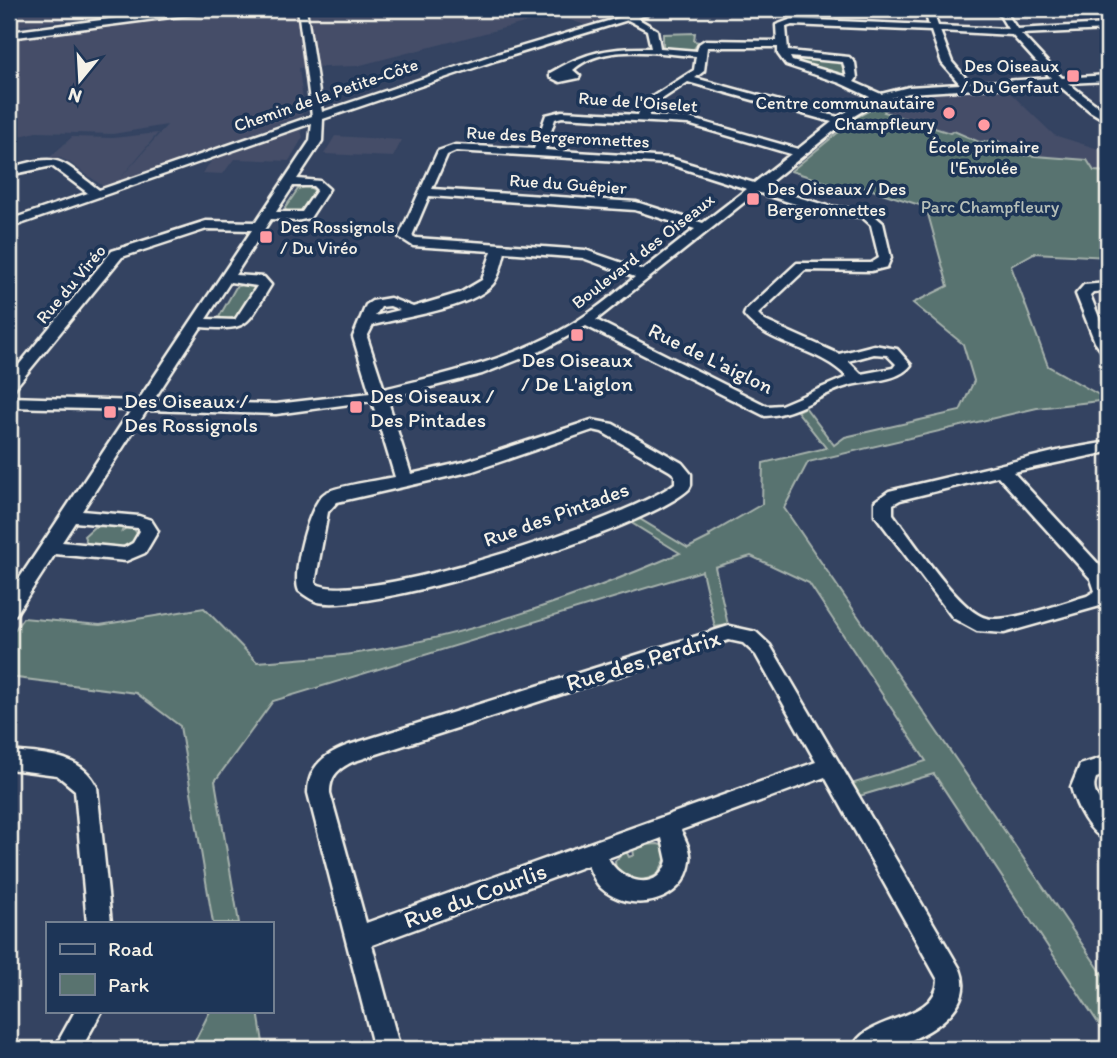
<svg xmlns="http://www.w3.org/2000/svg" width="1117" height="1058" font-family="Itim,sans-serif">
<style>
.built{fill:#444d68}
.green{fill:#59736f;stroke:#a6b2ac;stroke-width:2}
.lines{fill:none;stroke-linecap:round;stroke-linejoin:round}
.minor-casing{stroke:#f4f1e8;stroke-width:5}
.major-casing{stroke:#f4f1e8;stroke-width:5}
.minor{fill:#1d3557;fill-rule:evenodd}
.major{fill:#1d3557;fill-rule:evenodd}
.poi-dot{fill:#ff9aa2;stroke:#1d3557;stroke-width:2.5}
.labels{text-anchor:middle;dominant-baseline:central;stroke-width:7;stroke-linejoin:round;paint-order:stroke}
.far-poi-label{font-size:18px;fill:#f4f1e8;stroke:#1d3557;text-anchor:end}
.far-street-label{font-size:18px;fill:#f4f1e8;stroke:#1d3557}
.far-park-label{font-size:18px;fill:#b6bfb8;stroke:#1d3557}
.street-label{font-size:21px;fill:#f4f1e8;stroke:#1d3557}
.poi-label{font-size:21px;fill:#f4f1e8;stroke:#1d3557;text-anchor:start}
.near-street-label{font-size:24px;fill:#f4f1e8;stroke:#1d3557}
</style>
<rect width="100%" height="100%" fill="#344361"/>
<filter id="ink" filterUnits="userSpaceOnUse"><feTurbulence type="fractalNoise" baseFrequency=".0143" numOctaves="2"/><feDisplacementMap in="SourceGraphic" scale="14" xChannelSelector="R" yChannelSelector="G"/><feConvolveMatrix kernelMatrix="1 2 1 2 8 2 1 2 1" color-interpolation-filters="sRGB"/></filter>
<g filter="url(#ink)">
<path class="built" d="M9 9H150L9 27Z
M240 9H647L585 25 555 15 357 66 299 68 304 109 301 116 104 187 69 162 60 158H49L72 137 113 138 158 133 118 181 167 125 113 134 36 132 9 139V40Z
M1005 88 1054 135 1108 152V172L1094 171 1089 161 1022 155 999 141 979 142 954 131 950 133 883 111 885 110 881 107 886 104 883 103 910 96Z
M300 127 303 137 289 161 234 159 223 174 202 173 214 158Z
M335 136 402 140 393 157 324 154Z"/>
<path class="green" d="M695 33 694 41 699 42 693 50 663 47V34Z
M798 57 839 60 844 63 846 73 839 76 792 60Z
M883 103 887 104 881 107 886 109 884 112 950 133 954 131 979 142 998 141 1022 155 1087 160 1094 171 1108 172V257L1034 253 1011 266 1048 366 1108 400 1037 408 808 462 784 508 1108 982V1038L934 774 859 796 851 784 926 761 809 583 751 556 715 567 728 625 715 627 702 571 273 701 215 781 239 923H213L180 726 136 693 9 677V638L23 618 100 625 204 608 257 662C290 659 325 658 358 653 469 636 578 597 680 553L630 522 638 518 688 548 710 537 709 535 762 504 763 463 826 448 797 411 805 407 834 445 845 437 960 411 974 381 963 344 913 303 948 286 926 207 863 187 838 186 791 171 857 117Z
M308 186 315 191C308 203 303 218 286 211L285 208 298 189Z
M247 283 254 286 255 290 239 316 225 320 219 317 236 287Z
M104 526 123 528 122 531 126 528 134 529 138 535 136 541 120 548 87 543 84 536 94 527Z
M658 844 664 846 667 856 658 874C643 883 629 882 616 870L615 861 626 851 629 857 634 855 633 849 644 845Z
M210 1011H258L264 1049H191Z"/>
<g class="lines">
<defs>
<path id="minor" d="M298 9H306L322 112 490 56 649 9H662L637 18 657 30 660 48 697 51 699 44 705 40 777 41 776 25 792 19 929 25 924 9H932L938 26 1008 29 996 9H1004L1017 29 1108 24V30L1021 34 1062 78 1108 75V81L1068 83 1108 114V122L1090 111 1057 84 909 93 879 101 849 119 764 187 828 206 869 211 883 223 891 258 887 267 871 271 805 270 758 314 765 321 839 354 874 345 897 349 911 365C898 382 871 380 851 385 820 393 800 414 765 416L586 326 543 350 482 374 387 398 411 474 464 462 592 420 613 424 682 463 691 474V485L689 489C646 530 375 614 318 602 311 600 305 595 299 591 291 575 309 503 325 493 335 486 381 480 395 477L372 401 276 414 147 410 82 511 139 516 151 520 158 531 145 553 126 561 55 554 16 614 9 616V594L131 410 9 407V397L138 401 252 230 207 229 122 257 14 389 9 391V377L112 251 206 221 256 222 310 141 312 123 9 228V220L88 193 52 166 9 175V168C61 153 57 158 99 190L312 116ZM628 20 647 30 651 48C610 47 585 52 550 73V77L560 82 579 78 580 76 573 70C604 42 659 54 696 56L694 70 641 104 638 115 562 111 546 115 534 149 455 145 438 151 399 237 413 246 492 251 482 280 460 293 413 307 390 298 372 301 366 305 353 337 370 393 276 404 153 401 201 327C251 331 246 325 271 285L264 277 235 275 271 219 296 221 310 218 329 189 320 181 297 179 322 141 323 119 497 60ZM792 25 931 31 942 63 960 84 909 87 881 94 854 82 857 78 855 63 849 57 788 51 786 27ZM940 31 1012 35 1051 78 970 83 952 62ZM707 47H778V54L786 65 840 83 870 97 838 117 695 78 704 71ZM790 57 843 62 847 77 792 61ZM688 82 832 122 798 149 689 118 649 116 650 107ZM562 117 688 124 791 154 754 183 670 158 545 150 555 119ZM456 151 669 164 747 189 703 223 636 202 432 189 447 155ZM293 186H313L317 190 302 212H276ZM757 192 827 214 862 217 871 225 879 258 871 263H797L746 310 744 315C768 346 819 347 847 377L781 405 767 406 596 320ZM429 196 635 210 695 229 643 270 585 250 416 238 412 236ZM505 252 583 258 635 277C620 289 605 302 589 313 528 356 454 372 384 389L367 337 373 325C404 317 473 308 493 284 500 275 502 263 505 252ZM230 282 257 286 235 320 206 319ZM390 306 400 310 375 316 381 307ZM874 354 887 355 896 364 893 368 861 374 848 361ZM593 430 602 432 670 471 675 475V483C635 517 355 610 315 583L328 512 337 502 473 471ZM75 522 138 528 140 531 133 543 124 548 62 542Z
M1108 283V291L1093 292 1090 295 1108 340V354L1103 353 1095 342 1076 294 1084 285Z
M1108 442V452L1013 472 1104 570 1108 577V601L1100 606 1004 633 977 631 953 618 875 515V501L889 491 1062 450ZM998 476 1091 579 1095 591 1087 596C1066 602 1006 624 986 618 960 612 911 538 893 514V504L900 500Z
M729 626 756 632 770 645 960 969C977 1011 922 1038 890 1048 879 1052 863 1049 852 1049 865 1014 936 1023 938 980L825 777 681 830C685 840 692 851 690 861 685 903 630 915 601 888 595 882 591 873 588 865L372 945 400 1049H374L308 793C308 766 326 753 349 745ZM729 640 743 643 756 655 816 762 366 923 330 793C330 776 338 769 352 762ZM662 838 667 861C658 894 620 882 608 858Z
M9 751C41 754 81 753 97 787L111 923H87L75 790 57 775 9 769Z
M1108 756V774L1096 778C1089 797 1106 801 1108 817 1109 824 1108 834 1108 841 1089 834 1076 806 1071 787L1080 765Z
M75 1011H102L81 1049H54Z"/>
<path id="major" d="M186 9H214L209 12 9 38V32Z"/>
</defs>
<use href="#minor" class="minor-casing"/>
<use href="#major" class="major-casing"/>
<use href="#minor" class="minor"/>
<use href="#major" class="major"/>
</g>
</g>
<g class="poi-dot">
<rect x="1066" y="69" width="14" height="14" rx="3.5"/>
<circle cx="949" cy="113" r="7"/>
<circle cx="984" cy="125" r="7"/>
<rect x="746" y="192" width="14" height="14" rx="3.5"/>
<rect x="259" y="230" width="14" height="14" rx="3.5"/>
<rect x="570" y="328" width="14" height="14" rx="3.5"/>
<rect x="349" y="400" width="14" height="14" rx="3.5"/>
<rect x="103" y="405" width="14" height="14" rx="3.5"/>
</g>
<g class="labels">
<g class="far-poi-label">
<text x="1059" y="66">Des Oiseaux<tspan x="1059" dy="21">/ Du Gerfaut</tspan></text>
<text x="935" y="103">Centre communautaire<tspan x="935" dy="21">Champfleury</tspan></text>
<text x="984" y="147" text-anchor="middle">École primaire<tspan x="984" dy="21">l'Envolée</tspan></text>
<text x="767" y="189" text-anchor="start">Des Oiseaux / Des<tspan x="767" dy="21">Bergeronnettes</tspan></text>
<text x="280" y="227" text-anchor="start">Des Rossignols<tspan x="280" dy="21">/ Du Viréo</tspan></text>
</g>
<g class="far-street-label">
<text transform="translate(326 95) rotate(-19)">Chemin de la Petite-Côte</text>
<text transform="translate(638 102) rotate(4)">Rue de l'Oiselet</text>
<text transform="translate(558 137) rotate(3)">Rue des Bergeronnettes</text>
<text transform="translate(568 184) rotate(4)">Rue du Guêpier</text>
<text transform="translate(643 251) rotate(-38)">Boulevard des Oiseaux</text>
<text transform="translate(71 284) rotate(-50)">Rue du Viréo</text>
</g>
<g class="far-park-label">
<text x="990" y="207">Parc Champfleury</text>
</g>
<g class="street-label">
<text transform="translate(711 358) rotate(26)">Rue de L'aiglon</text>
<text transform="translate(556 514) rotate(-20)">Rue des Pintades</text>
</g>
<g class="poi-label">
<text x="577" y="359" text-anchor="middle">Des Oiseaux<tspan x="577" dy="24">/ De L'aiglon</tspan></text>
<text x="370" y="395">Des Oiseaux /<tspan x="370" dy="24">Des Pintades</tspan></text>
<text x="124" y="400">Des Oiseaux /<tspan x="124" dy="24">Des Rossignols</tspan></text>
</g>
<g class="near-street-label">
<text transform="translate(643 660) rotate(-17)">Rue des Perdrix</text>
<text transform="translate(475 895) rotate(-20)">Rue du Courlis</text>
</g>
</g>
<rect width="1117" height="1058" fill="none" stroke="#1d3557" stroke-width="35"/>
<rect x="18" y="18" width="1082" height="1023" fill="none" stroke="#f4f1e8" stroke-width="2.5" filter="url(#ink)"/>
<rect x="46" y="922" width="228" height="91" fill="#1d3557" stroke="#738091" stroke-width="2"/>
<rect x="60" y="944" width="35" height="10" fill="#1d3557" stroke="#738091" stroke-width="2"/>
<text x="108" y="956" font-size="21" fill="#f4f1e8">Road</text>
<rect x="60" y="974" width="35" height="21" fill="#59736f" stroke="#738091" stroke-width="2"/>
<text x="108" y="992" font-size="21" fill="#f4f1e8">Park</text>
<g transform="translate(80 80) rotate(198)" stroke="#1d3557" stroke-width="5" paint-order="stroke">
<path d="M0-5L12 26L0 18L-12 26Z" fill="#f4f1e8"/>
<text y="-10" font-size="19" font-weight="bold" text-anchor="middle" fill="#f4f1e8">N</text>
</g>
</svg>
